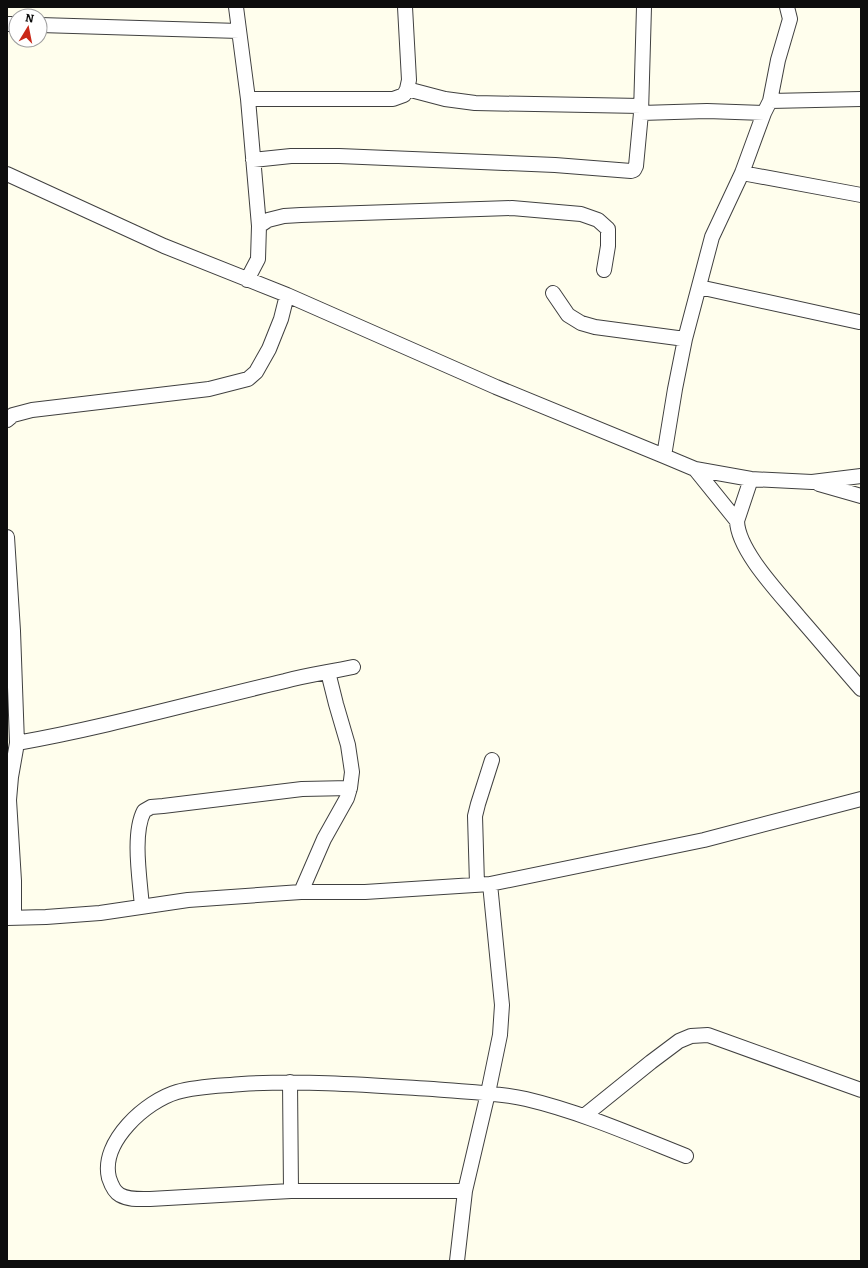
<svg xmlns="http://www.w3.org/2000/svg" width="868" height="1268" font-family="Bitter,serif">
<style>
.lines{fill:none;stroke-linecap:round;stroke-linejoin:round}
.street-casing{stroke:#404040;stroke-width:16}
.street{stroke:#fff;stroke-width:14}
</style>
<rect width="100%" height="100%" fill="#fffeed"/>
<g class="lines">
<defs>
<path id="street" d="M236 7 248 99 259 226 258 259 247 280
M7 24H16
M40 25 239 31
M407 89 445 99 475 103 641 106
M248 99H393L404 95 407 89 409 80 405 7
M770 101 861 99
M641 113 707 111 764 113
M253 160 291 156H339L555 165 631 171 634 170 636 166 641 113 644 7
M742 173 861 195
M7 174 164 246 287 295 496 387 664 456 695 469 751 479 812 482 861 476
M259 226 268 220 284 216 301 215 512 208 581 214 598 220 608 229V246L604 270
M699 287 859 322
M553 293 568 315 581 323 595 327 685 339
M7 420 13 415 32 410 209 389 248 379 256 372 269 349 281 319 287 295
M664 456 675 389 685 339 712 237 742 173 764 113 770 101 778 60 790 19 787 7
M695 469 737 521
M751 479 737 521C738 551 780 594 799 617 820 641 840 665 861 689
M819 484 861 496
M7 537 13 631 17 743
M477 884 475 816 478 804 492 760
M301 892 324 839 347 798 350 788 352 772 348 745 336 704 328 672
M142 907C140 880 132 834 144 811L151 807 163 806 302 789 350 788
M7 918 46 917 100 913 188 900 301 892H365L490 884 704 840 861 799
M14 918V881L9 800 11 777 17 743C107 727 195 702 285 681 307 675 330 672 353 667
M290 1082 291 1191
M584 1116 651 1062 679 1041 691 1036 708 1035 861 1090
M465 1191H291L150 1199C140 1199 129 1200 120 1195 114 1192 111 1184 109 1178 100 1142 146 1101 177 1092 198 1086 221 1086 242 1084 306 1080 369 1085 433 1089 464 1092 496 1092 526 1099 581 1112 633 1135 686 1156
M457 1261 465 1191 488 1093 500 1035 502 1005 490 884"/>
</defs>
<use href="#street" class="street-casing"/>
<use href="#street" class="street"/>
</g>
<rect width="868" height="1268" fill="none" stroke="#0d0d0d" stroke-width="16"/>
<g transform="translate(28 28) rotate(10)"><circle r="19" fill="#ffffff" stroke="#9e9e9e"/>
<path d="M0-3L7 15L0 10L-7 15Z" fill="#ca2718"/>
<text y="-6" font-size="11" font-weight="bold" text-anchor="middle" fill="#0d0d0d">N</text>
</g>
</svg>
